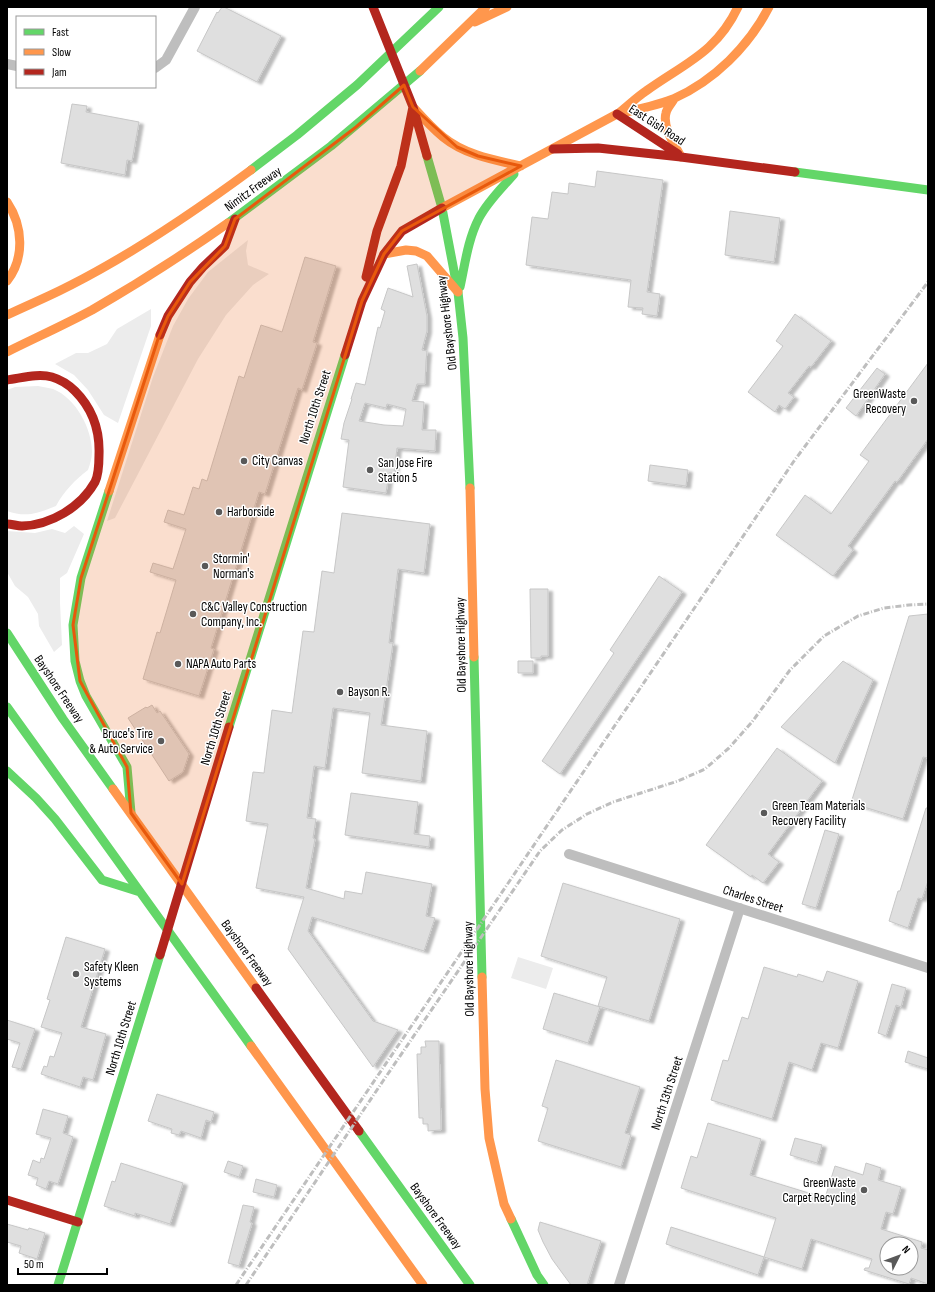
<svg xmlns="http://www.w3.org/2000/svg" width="935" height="1292" font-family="'Sofia Sans Condensed',sans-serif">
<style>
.green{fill:#ececec}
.building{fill:#dfdfdf;stroke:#c7c7c7;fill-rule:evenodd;filter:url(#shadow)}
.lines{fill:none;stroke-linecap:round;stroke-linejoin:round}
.street{stroke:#bebebe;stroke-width:10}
.fast{stroke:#63d668;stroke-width:9}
.slow{stroke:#ff974d;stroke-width:9}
.jam{stroke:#b3261e;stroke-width:9}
.rail{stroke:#bebebe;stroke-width:3;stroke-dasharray:6 2 1 2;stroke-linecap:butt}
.marked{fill:#e8590c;fill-opacity:0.2;stroke:#e8590c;stroke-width:3;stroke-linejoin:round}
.poi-dot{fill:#595959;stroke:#fff;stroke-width:1.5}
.labels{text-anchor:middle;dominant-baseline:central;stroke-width:3;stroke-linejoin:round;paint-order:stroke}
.street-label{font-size:13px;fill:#000;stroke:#fff}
.poi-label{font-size:13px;fill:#000;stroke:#fff;text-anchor:start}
</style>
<defs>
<filter id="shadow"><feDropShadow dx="4.5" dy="2.5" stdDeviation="1" flood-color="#0004"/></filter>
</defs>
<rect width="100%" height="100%" fill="#fff"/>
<path class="green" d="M248 240 246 251 248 265 269 274 253 285 226 315 198 359 115 518 107 521 153 377 173 326 188 299 208 272Z
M151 309V326L118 423 104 415 88 390 74 375 55 364 76 353H88L107 344 117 329Z
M38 386C43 387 49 388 53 389 76 398 92 429 92 452 92 458 90 464 88 470 75 480 64 491 56 506 39 513 26 518 7 511V390L15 387Z
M74 526 84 534 67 573 60 578V603L62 645 54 652 39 626 38 614 28 597 15 586 7 572V531L35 533 52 529 65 533Z
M518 957 553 968 546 989 511 978Z"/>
<path class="building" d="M222 7H224L281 36 257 82 197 51 217 12 218 13Z
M72 104 87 106 86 112 139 122 132 161 127 160 125 175 61 163Z
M597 171 663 180 647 292 660 294 657 316 642 314 643 308 628 307 631 280 526 265 532 217 548 219 552 192 568 194 569 183 595 187Z
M730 211 780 218 774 262 725 255Z
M305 257 336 266 313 342 317 343 302 390 298 388 265 494 259 492 211 648 214 649 199 696 143 679 157 632 160 633 176 580 150 572 153 563 173 569 186 529 164 522 168 510 184 515 193 487 199 489 202 479 207 481 239 376 244 378 261 325 282 332Z
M417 264 427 316V331L422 350 427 351 426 361 425 384H417L412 401 424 402 422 430H436L435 451 397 448 394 473H389L386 493 343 487 349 440 341 439 344 423 352 399H351L356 383 365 385 378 327 380 328 385 311 381 309 388 288 413 297 407 266ZM365 403 386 408 387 404 406 409 403 426 384 425 359 421Z
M795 314 831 341 811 367 809 366 788 393 794 397 785 409 779 405 775 412 748 392 783 346 776 341Z
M928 363V439L897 482 895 481 848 546 853 550 833 576 776 535 805 495 831 514 869 461 860 455Z
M877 368 885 374 856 416 846 408Z
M650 465 688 470 686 486 648 481Z
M342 513 430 524 424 573 398 569 389 643H393L381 725 427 731 421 781 362 773 370 713 333 708 325 768 314 766 307 818 316 819 313 838 315 839 306 888 344 899 345 891 362 894 366 872 432 884 426 916 435 918 424 951 312 917 308 931 373 1021 398 1030 373 1067 288 949 304 897 256 888 268 824 246 821 253 772 264 773 272 710 292 713 303 631 314 632 322 571 334 573Z
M659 576 682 592 560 774 542 761 614 653 610 650Z
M530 589H548V656H541V658H531Z
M928 614V758L923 757 903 819 851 803 909 616Z
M518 661H533V673H518Z
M843 661 873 680 835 763 781 727Z
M152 705 157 713 160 711 189 754 183 772 169 781 128 718 146 707 147 708Z
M777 748 822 781 768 854 779 862 763 883 752 875 751 877 706 845Z
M351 793 418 802 414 834 430 836 429 847 345 835Z
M926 808H928V881L922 899 918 898 908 928 889 921 898 891H900Z
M825 830 839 834 816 908 802 904Z
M563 883 680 919 649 1021 598 1006 607 977 541 956Z
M66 937 105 949 81 1027 106 1034 93 1080 83 1077 80 1087 41 1074 44 1066 47 1067 50 1056 54 1057 62 1033 41 1027 50 1000 47 999Z
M764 967 797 977 798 974 823 982 827 971 858 981 838 1048 821 1043 812 1070 789 1062 772 1119 711 1100 723 1060 728 1061 742 1017 748 1019Z
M892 984 906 988 901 1007 896 1005 886 1036 878 1033Z
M554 993 600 1007 588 1043 543 1029Z
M7 1020 35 1029 21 1069 12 1067 20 1043 7 1039Z
M425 1041H439L441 1130 428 1131V1124H423V1118H419L417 1054H421V1047H426Z
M908 1051 928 1058V1069L905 1062Z
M556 1060 640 1087 625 1133 631 1135 621 1167 538 1141 548 1108 542 1106Z
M157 1094 214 1112 211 1122 206 1120 201 1138 181 1131 179 1135 171 1133 172 1129 148 1121Z
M43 1109 68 1116 63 1133 73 1137 58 1184 49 1181 46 1189 36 1185 38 1178 28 1175 33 1160 40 1163 41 1158 44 1159 51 1138 36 1134Z
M708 1123 761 1139 750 1175 825 1198 835 1166 863 1175 866 1163 881 1168 878 1180 901 1187 893 1214 886 1212 881 1229 922 1242 921 1248 928 1250V1284L911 1278 909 1284 864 1270 865 1268H869L872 1259 811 1239 802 1269 764 1257 758 1275 666 1244 671 1227 764 1257 776 1218 681 1188 691 1156 697 1158ZM887 1244H911V1268H887Z
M795 1138 822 1145 817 1163 790 1155Z
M228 1161 243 1166 239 1177 224 1172Z
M121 1163 183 1183 170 1224 135 1213V1216L104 1206 112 1181 115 1182Z
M256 1179 277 1185 274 1197 253 1192Z
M243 1205 254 1207 250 1222 252 1223 239 1266 228 1263Z
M540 1222 601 1241 587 1285H571L552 1259 543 1242 538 1230Z
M7 1224 28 1230 29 1228 45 1233 37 1259 19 1253 21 1246 7 1242Z"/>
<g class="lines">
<path class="street" d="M7 64 17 66
M155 68 166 60 195 7
M569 854 928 968
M619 1285 740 908"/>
<path class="fast" d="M427 156 442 208 458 292 463 338 470 488
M251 170 297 135 357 85 439 7
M795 172 928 190
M228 223 331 146 420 71
M460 287C465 264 468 239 479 218 488 201 502 188 514 174
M109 491 81 578 73 625 75 661 80 681 86 696 127 767 131 813
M7 633 63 719 113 789
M474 657 482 977
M7 707 251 1046
M229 727 345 355
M7 771 36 798 55 819 102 880 140 892
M359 1131 470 1285
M511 1219 537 1275 544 1285
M58 1285 160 955"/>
<path class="slow" d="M475 22 507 7
M420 71 486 7
M674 99C672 103 667 108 666 113 662 127 675 145 681 157
M414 108C423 118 432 128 443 137 465 155 494 160 521 166
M620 112C629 105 637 97 646 91 685 63 716 53 738 7
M617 114C636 110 655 106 673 99 714 81 749 46 769 7
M7 202C23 226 25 258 7 281
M442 208 617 114
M384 254 406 250 416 251 427 256 458 292
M7 315C28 305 50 296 71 285 134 253 194 212 251 170
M7 352C35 338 64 325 92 310 139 283 184 254 228 223
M470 488 474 657
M109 491 160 335
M113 789 256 988
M482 977 485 1089 489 1138 504 1204 511 1219
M251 1046 423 1285"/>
<path class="jam" d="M373 7 413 107 427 156
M617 114 678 154
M553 149 598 148 681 157 795 172
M366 277 377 231 401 166 413 107
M160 335 168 316 190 282 203 267 225 246 235 219
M345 355 362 301 384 254 402 231 442 208
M7 380C22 378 38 373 52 377 62 380 69 385 75 391 93 409 100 430 99 455 99 464 99 474 95 482 81 507 51 525 22 526 17 526 12 524 7 524
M160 955 229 727
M256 988 359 1131
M7 1200 78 1222"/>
<path class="rail" d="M236 1285 794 461 928 282
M246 1285 383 1081 540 851 562 830 587 814 613 802 678 781 705 769 729 748 752 722 790 670 824 636 858 616 884 608 909 605 928 604"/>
</g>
<path class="marked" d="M404 85 413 107 457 147 478 156 521 166 402 231 384 254 362 301 182 884 131 813 127 767 80 681 73 625 81 578 158 339 168 316 190 282 225 246 235 219 356 127Z"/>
<g class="poi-dot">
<circle cx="914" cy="401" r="4"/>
<circle cx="244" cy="461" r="4"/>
<circle cx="370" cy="470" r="4"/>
<circle cx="219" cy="512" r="4"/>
<circle cx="205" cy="566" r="4"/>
<circle cx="193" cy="614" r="4"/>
<circle cx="178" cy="664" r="4"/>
<circle cx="340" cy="692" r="4"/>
<circle cx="161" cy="741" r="4"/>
<circle cx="764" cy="813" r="4"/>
<circle cx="76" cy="974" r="4"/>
<circle cx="864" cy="1190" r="4"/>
</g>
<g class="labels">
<g class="street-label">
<text transform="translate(657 125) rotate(33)">East Gish Road</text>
<text transform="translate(253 189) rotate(-36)">Nimitz Freeway</text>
<text transform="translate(447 323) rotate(-97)">Old Bayshore Highway</text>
<text transform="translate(315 407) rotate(-72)">North 10th Street</text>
<text transform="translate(461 645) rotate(-91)">Old Bayshore Highway</text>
<text transform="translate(59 689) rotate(56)">Bayshore Freeway</text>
<text transform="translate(216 728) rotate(-73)">North 10th Street</text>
<text transform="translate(753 899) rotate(18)">Charles Street</text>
<text transform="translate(247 953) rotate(54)">Bayshore Freeway</text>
<text transform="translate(469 969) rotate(-91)">Old Bayshore Highway</text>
<text transform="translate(121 1038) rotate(-73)">North 10th Street</text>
<text transform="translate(667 1093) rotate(-72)">North 13th Street</text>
<text transform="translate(436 1216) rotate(54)">Bayshore Freeway</text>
</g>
<g class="poi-label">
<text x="906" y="394" text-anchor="end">GreenWaste<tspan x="906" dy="15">Recovery</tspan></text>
<text x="252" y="461">City Canvas</text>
<text x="378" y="463">San Jose Fire<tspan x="378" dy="15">Station 5</tspan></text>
<text x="227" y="512">Harborside</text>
<text x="213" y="559">Stormin'<tspan x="213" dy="15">Norman's</tspan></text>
<text x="201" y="607">C&amp;C Valley Construction<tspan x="201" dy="15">Company, Inc.</tspan></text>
<text x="186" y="664">NAPA Auto Parts</text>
<text x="348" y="692">Bayson R.</text>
<text x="153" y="734" text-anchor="end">Bruce's Tire<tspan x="153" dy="15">&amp; Auto Service</tspan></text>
<text x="772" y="806">Green Team Materials<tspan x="772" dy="15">Recovery Facility</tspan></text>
<text x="84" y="967">Safety Kleen<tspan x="84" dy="15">Systems</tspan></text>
<text x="856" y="1183" text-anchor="end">GreenWaste<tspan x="856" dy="15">Carpet Recycling</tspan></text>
</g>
</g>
<rect width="935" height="1292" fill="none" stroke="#000000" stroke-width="16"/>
<rect x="16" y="16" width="140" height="72" fill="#ffffff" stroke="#999999"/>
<rect x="24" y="29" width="20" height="6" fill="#63d668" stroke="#999999"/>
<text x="52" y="36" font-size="12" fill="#000000">Fast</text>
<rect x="24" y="49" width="20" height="6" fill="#ff974d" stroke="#999999"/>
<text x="52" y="56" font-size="12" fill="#000000">Slow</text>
<rect x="24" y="69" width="20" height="6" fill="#b3261e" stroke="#999999"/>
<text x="52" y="76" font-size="12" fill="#000000">Jam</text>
<g transform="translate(899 1256) rotate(48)"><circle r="19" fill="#ffffff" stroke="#999999"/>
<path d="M0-3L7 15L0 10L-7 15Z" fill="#595959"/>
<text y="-6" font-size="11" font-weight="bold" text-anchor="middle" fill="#000000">N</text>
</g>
<path d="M18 1268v6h89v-6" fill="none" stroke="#000000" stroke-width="2"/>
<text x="24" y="1268" font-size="12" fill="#000000" stroke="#ffffff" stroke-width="3" paint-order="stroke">50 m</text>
</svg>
